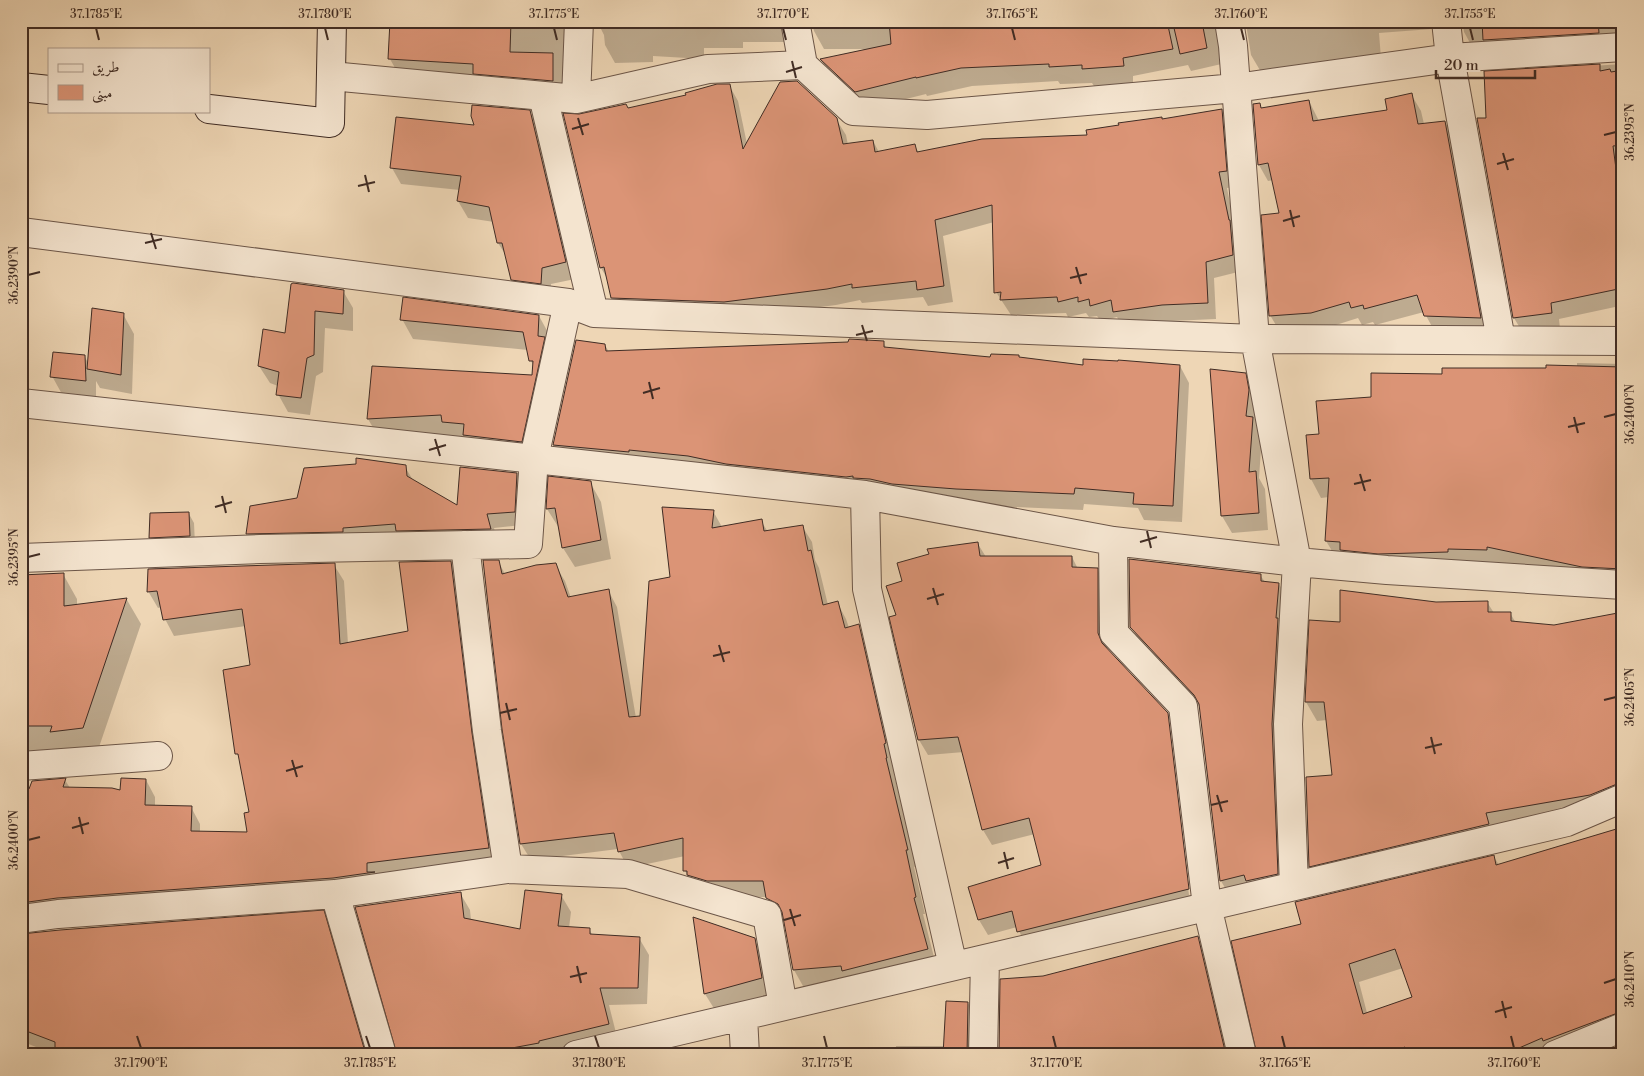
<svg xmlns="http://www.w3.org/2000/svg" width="1644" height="1076" font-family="'Libre Bodoni',Amiri,serif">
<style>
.shadow{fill:#0003;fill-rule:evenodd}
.building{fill:#db9476;stroke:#402c24;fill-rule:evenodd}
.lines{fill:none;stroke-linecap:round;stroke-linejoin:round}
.street-casing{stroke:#6c5648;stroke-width:30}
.secondary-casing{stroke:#402c24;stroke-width:30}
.street{stroke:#f4e4cf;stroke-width:28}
.secondary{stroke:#f4e4cf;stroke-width:28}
.ticks{fill:none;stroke:#402c24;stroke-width:2}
.neatline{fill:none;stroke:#402c24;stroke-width:2}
.ticks-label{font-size:12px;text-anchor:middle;fill:#402c24}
</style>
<rect width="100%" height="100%" fill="#eed6b5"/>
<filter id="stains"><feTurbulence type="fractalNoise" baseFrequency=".004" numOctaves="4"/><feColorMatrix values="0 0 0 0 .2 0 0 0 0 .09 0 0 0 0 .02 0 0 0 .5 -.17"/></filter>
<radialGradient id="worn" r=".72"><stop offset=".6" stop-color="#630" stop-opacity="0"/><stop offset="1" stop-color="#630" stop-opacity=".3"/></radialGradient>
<path class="shadow" d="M392 21H1623V36L1474 50 1464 32 1463 25 1456 23 1445 28 1379 33 1381 58 1311 63V68L1261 72 1251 55 1246 24 1238 23 1226 63 1191 71 1188 65 1133 76V84L1094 86 1092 83 1060 84 1058 81 972 86 927 96 926 94 866 109 831 77 821 60 866 49H824L814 31 812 24 803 23 789 42H743V48H704V59L653 56V62L615 63 605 45 604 35 599 25 590 23 574 36H564L562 98 400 77 390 59Z
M1622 64 1623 312H1618L1615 307 1559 319 1560 329 1523 333 1514 318 1487 119 1485 73Z
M729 85 738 101 747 144 836 119 846 135 848 145 873 141 879 152 914 145 919 153 1088 136 1163 120 1221 111 1231 127 1235 187 1227 188 1236 233 1242 271 1214 278 1216 319 1172 321 1123 328 1117 317 1101 321 1097 316 1089 317 1086 313 1068 317 1066 313 1011 315 996 292 994 222 943 236 953 302 928 306 923 297 862 303 860 300 836 305 734 318 621 314 612 298 608 280 601 268 565 115 580 116 628 109Z
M1411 94 1421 111 1424 124 1445 122 1455 139 1490 334 1435 332 1424 312 1375 325 1373 322 1362 325 1358 318 1320 330 1280 332 1270 315 1281 214 1273 180 1268 181 1259 165V105L1262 109 1309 101 1319 121 1389 111Z
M530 112 539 128 575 279 551 284 550 300 522 296 512 279 507 257 498 243 494 222 468 218 458 201 460 190 401 184 392 168 475 127Z
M293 285 343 291 353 308V331L325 328 323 372 316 376 310 415 288 412 278 394V386L270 383 259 366 286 334Z
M123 314 134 334 132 394 100 388 96 381V400L63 396 52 376 84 356 89 364Z
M539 316 550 336 532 461 454 441 451 435 379 438 368 419 373 367 533 377 534 367 531 361 528 350 413 339 402 319Z
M883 342 887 349 991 358H1019L1084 366H1180L1189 383 1182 522 1144 520 1138 508 1084 504 1083 510 967 505 564 461 554 445 605 345 609 352Z
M1577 363 1623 364V587L1337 559 1326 541 1329 497 1321 498 1311 479 1307 436 1320 435 1372 398 1443 375 1577 368Z
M1245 374 1255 392 1258 408 1256 424 1262 435 1259 478 1265 489 1268 530 1232 533 1222 516Z
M405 467 413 480 458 507 517 474 524 487 522 525 494 528 498 542 255 547 248 534 298 499Z
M590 482 601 502 611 559 575 567 563 548 559 528 547 509Z
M713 511 722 527 761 521 768 532 802 526 812 542 815 560 819 568 828 605 837 602 846 619 849 628 858 625 868 642 896 774H894L917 866 914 867 925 914H923L936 965 850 982 803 986 794 970 785 918 777 915 767 897H717L694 887 685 871V856L628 868 618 849 531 860 521 844 498 561 505 574 555 565 565 581 571 598 608 590 617 607 636 718H641L671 578Z
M189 514 194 523 195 545 156 547 150 537Z
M978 544 986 557H1072L1078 569H1097L1106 584 1107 649 1167 714 1176 730 1197 904 1027 947 1017 927 988 935 979 920 969 888 1043 866 1035 834 992 845 983 830 964 752 928 755 919 740 891 617 897 616 903 582ZM1167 717 1170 720 1191 895H1189Z
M450 562 460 579 498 864 21 923V789L30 791 65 780 70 788 121 791 146 780 155 797V807H191L200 824V832L249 833 250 813 240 760 237 754 252 666 246 626 174 636 165 619 162 607 158 608 148 591 334 565 344 581 348 644 409 632Z
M63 574 77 599V605L127 600 141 624 97 753 62 750 21 751V576Z
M1260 575 1265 582 1279 584 1289 601 1287 891 1231 898 1221 881 1200 707 1141 644 1131 626Z
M1487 602 1494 613H1510L1516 623 1554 626 1623 613V800L1321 885 1310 866 1333 776 1327 720 1317 721 1306 702 1311 621 1341 623 1436 603Z
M1623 829V1032L1564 1055H1258L1302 925 1494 857 1499 865ZM1403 968 1414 998 1367 1013 1359 982Z
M460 893 470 910 471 920 521 930 561 895 571 912 569 928 589 929 593 936 639 938 649 955 647 1004 609 1005 618 1041 564 1055H398Z
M323 912 333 929 369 1055H56L21 1041V936Z
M695 919 754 939 764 955 771 994 715 1010 705 994Z
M1197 937 1208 955 1231 1055H1000L1044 977Z
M968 1003 978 1021V1055H896V1046H945Z
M1623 1045V1055H1600Z"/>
<path class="building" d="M390 21H511L510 52 553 53V81L473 74V64L388 59Z
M889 21H1167L1173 49 1123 58 1124 66 1082 69V65L1049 67V64L961 68 916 78V77L855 92 820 59 891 44Z
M1482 21H1598L1599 33 1483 40Z
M1202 22 1207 48 1180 54 1174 28Z
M1600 64V71L1610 69 1611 72 1623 70V145L1613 146 1623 222V288L1551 303 1552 313 1513 318 1477 118H1486L1484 71Z
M797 81 837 118 843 144 873 140 875 152 915 144 917 152 982 139 1087 135 1086 130 1119 125 1118 123 1162 117V119L1222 109 1227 171 1219 172 1229 220H1230L1233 255 1206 262 1208 303 1162 305 1113 312 1111 300 1090 306 1089 299 1078 302V297L1058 302 1057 297 1000 300 1001 292 994 293 992 205 935 220 944 286 917 290 916 281 852 288V284L827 289 724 302 611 298 604 267 600 268 563 113 579 114 626 104 628 108 686 95 685 93 717 84H730L743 149 780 82Z
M1412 93 1418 124 1445 121 1481 318 1424 316 1417 295 1364 309 1363 305 1351 308 1349 302 1311 313 1269 316 1261 215 1279 213 1268 163 1258 165 1253 104 1260 103 1261 108 1309 100 1313 121 1387 110 1385 99Z
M472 105 530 110 566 262 542 268 541 284 511 280 502 243H497L489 207 457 201 461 176 390 168 396 117 474 125 471 116Z
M293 283 344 290 343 314 315 311 314 355 307 358 301 398 276 395 279 372 258 366 263 329 285 333 291 284Z
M403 297 539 315 538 336 545 337 522 442 463 435 464 424 442 422 441 415 367 419 372 366 532 375 533 361H529L523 332 400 320Z
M92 308 124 313 121 375 87 369Z
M849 339 884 341V347L990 357 991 354 1019 355V357L1083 365V359L1118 361V360L1180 365 1173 506 1133 504 1134 493 1075 488 1074 494 956 489 892 484 870 479 853 478V476L846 477 726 464 688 456 629 450V452L553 445 576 340 605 344 606 351 848 342Z
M53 352 85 355 86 381 50 377Z
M1546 365 1623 367V569L1582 567 1487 547V550L1448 549V552L1378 554 1340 550V542L1325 541 1329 478 1310 479 1306 435 1319 434 1316 401 1371 397V373L1442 374V368H1546Z
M1210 369 1246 373 1249 390 1246 416 1253 417 1249 472 1256 471 1259 513 1221 516Z
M356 458 406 465 407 476 457 505 460 467 517 473 515 512 487 514 491 529 396 531 395 524 343 528V532L246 534 250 506 297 498 304 468 356 464Z
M548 476 591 481 601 540 562 548 555 508 546 509Z
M662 507 714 510 712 528 762 519 764 531 803 525 808 551 811 550 823 605 838 601 845 628 859 624 886 743 884 744 887 758H886L908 850H906L916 897 914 898 928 949 842 971 841 966 793 970 782 912 778 904 766 898 763 881H707L687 875V871H683V838L618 852 614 833 520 844 502 729 483 560H499L502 574 536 565 556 563 568 597 609 589 629 717 640 716 649 581 670 577Z
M189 512 190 536 149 538 150 513Z
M978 542 980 556H1072V567L1098 568V633L1102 643 1168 713 1189 889 1017 932 1012 911 978 920 968 887 1041 865 1029 818 982 830 958 737 918 740 889 617 896 615 886 586 902 581 897 563 929 554 927 549Z
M1129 559 1261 574V581L1279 583 1276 618H1278L1272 724 1278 874 1246 881 1244 875 1220 881 1199 704 1194 695 1130 627Z
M451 561 472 733 489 848 367 863V872H375L333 878 57 898 21 903V788L29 789 32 781 66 778 63 787 112 788 120 790 121 778 146 779 145 805 192 806 191 831 247 832 244 813 249 812 238 754H235L223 670 250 665 242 609 163 620 157 591 147 592 148 569 335 563 340 644 408 631 399 562Z
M64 573V606L127 598 83 728 50 732 52 726H21V575Z
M1340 590 1436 602 1488 601V612H1511V621L1554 625 1623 612V783L1617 784 1590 795 1486 813 1489 824 1309 867 1306 777 1332 775 1324 702H1305L1309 620 1340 622Z
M1623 827V1011L1543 1041 1542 1038 1503 1055H1408L1405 1047 1382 1055H1257L1231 941 1301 924 1295 902 1494 855 1496 865ZM1395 949 1412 997 1363 1014 1349 964Z
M525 890 562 894 558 926 590 928V934L640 937 638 988H600L609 1024 539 1041V1043L474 1055H397L355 907 461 892 464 918 520 929Z
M324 910 366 1055H55V1042L21 1029V934L60 930Z
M693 917 755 938 762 978 704 994Z
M1198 936 1226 1055H999L1000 979 1043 976Z
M946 1001 968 1002 967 1055H943Z"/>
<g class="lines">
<defs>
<path id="street" d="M795 21 803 65
M1229 21 1233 46 1255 339 1297 562 1288 724 1294 886
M1446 21 1450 58 1501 340
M331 76 576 99 708 69 803 65 853 111 927 115 1236 88 1450 58 1623 47
M543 96 594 313
M576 99 579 21
M21 232 568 303 594 313 1255 339 1623 341
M21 403 865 495 1113 541 1297 562 1387 570 1623 585
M865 495 867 589 953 966
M1113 541 1114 633 1183 706 1207 906 1242 1055
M465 545 487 731 508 869
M21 558 260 549 528 544 534 458 568 303
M21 766 158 756
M335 894 382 1055
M21 919 58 914 335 894 508 869 628 874 767 915 783 1006
M743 1016 745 1055
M576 1055 1567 822 1623 798
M983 1055 985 959
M1555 1055 1623 1027"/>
<path id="secondary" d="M21 87 49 90
M209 109 330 123 332 21"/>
</defs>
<use href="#street" class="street-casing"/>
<use href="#secondary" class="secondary-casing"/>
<use href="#street" class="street"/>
<use href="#secondary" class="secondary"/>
</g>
<path class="ticks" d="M96 28 99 40M325 28 328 40M554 28 557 40M783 28 786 40M1012 28 1015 40M1241 28 1244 40M1470 28 1473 40M792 61 796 78M786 72 802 67M578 118 583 135M572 129 589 124M1604 135 1616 132M1503 153 1508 170M1497 164 1514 159M365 175 369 192M358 186 375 182M1290 210 1294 227M1283 221 1300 216M151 233 156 249M145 243 162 239M1076 267 1081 284M28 275 40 272M1070 278 1087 274M862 325 867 341M856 335 873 331M649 382 653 399M643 393 660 388M1574 417 1578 433M1604 417 1616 414M1568 427 1585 423M435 439 440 456M429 450 446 445M1360 474 1365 491M1354 484 1371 480M222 496 226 513M215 507 232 502M1147 531 1151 548M1140 542 1157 537M28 557 40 554M933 588 938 605M927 599 944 594M719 645 724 662M713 656 730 652M1604 700 1616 697M506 703 510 720M500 713 517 709M1431 737 1435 754M1425 748 1442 744M292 760 297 777M286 771 303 766M1217 795 1222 812M1211 805 1228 801M79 817 83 834M72 828 89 823M28 840 40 837M1004 852 1008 869M998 863 1014 858M790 909 795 926M784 920 801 915M577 966 581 983M570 977 587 973M1604 983 1616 979M1502 1001 1506 1018M1495 1012 1512 1007M137 1036 141 1048M366 1036 370 1048M595 1036 599 1048M824 1036 827 1048M1053 1036 1056 1048M1282 1036 1285 1048M1511 1036 1514 1048"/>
<rect width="1644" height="1076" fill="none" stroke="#eed6b5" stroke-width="55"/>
<rect x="48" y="48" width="162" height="65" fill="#f4e4cf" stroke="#ac9a8b"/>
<rect x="58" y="64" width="25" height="8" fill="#f4e4cf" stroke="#ac9a8b"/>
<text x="92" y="72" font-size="15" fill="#402c24">طريق</text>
<rect x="58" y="85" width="25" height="15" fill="#db9476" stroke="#ac9a8b"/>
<text x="92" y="98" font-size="15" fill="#402c24">مبنى</text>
<path d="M1436 70v8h99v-8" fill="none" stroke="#402c24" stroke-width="2.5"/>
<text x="1444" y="70" font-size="15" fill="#402c24" stroke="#f4e4cf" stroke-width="4" paint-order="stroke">20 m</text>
<rect x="28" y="28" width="1588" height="1020" class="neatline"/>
<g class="ticks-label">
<text x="96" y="18">37.1785°E</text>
<text x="325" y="18">37.1780°E</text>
<text x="554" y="18">37.1775°E</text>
<text x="783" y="18">37.1770°E</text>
<text x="1012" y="18">37.1765°E</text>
<text x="1241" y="18">37.1760°E</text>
<text x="1470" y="18">37.1755°E</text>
<text transform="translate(1630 132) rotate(-90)" y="4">36.2395°N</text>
<text transform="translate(14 275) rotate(-90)" y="4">36.2390°N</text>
<text transform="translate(1630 414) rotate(-90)" y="4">36.2400°N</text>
<text transform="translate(14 557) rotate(-90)" y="4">36.2395°N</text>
<text transform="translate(1630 697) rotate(-90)" y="4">36.2405°N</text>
<text transform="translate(14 840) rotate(-90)" y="4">36.2400°N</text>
<text transform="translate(1630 979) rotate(-90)" y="4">36.2410°N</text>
<text x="141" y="1067">37.1790°E</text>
<text x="370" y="1067">37.1785°E</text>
<text x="599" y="1067">37.1780°E</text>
<text x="827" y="1067">37.1775°E</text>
<text x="1056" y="1067">37.1770°E</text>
<text x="1285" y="1067">37.1765°E</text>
<text x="1514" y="1067">37.1760°E</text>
</g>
<rect width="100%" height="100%" filter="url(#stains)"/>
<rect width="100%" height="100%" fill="url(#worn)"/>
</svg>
